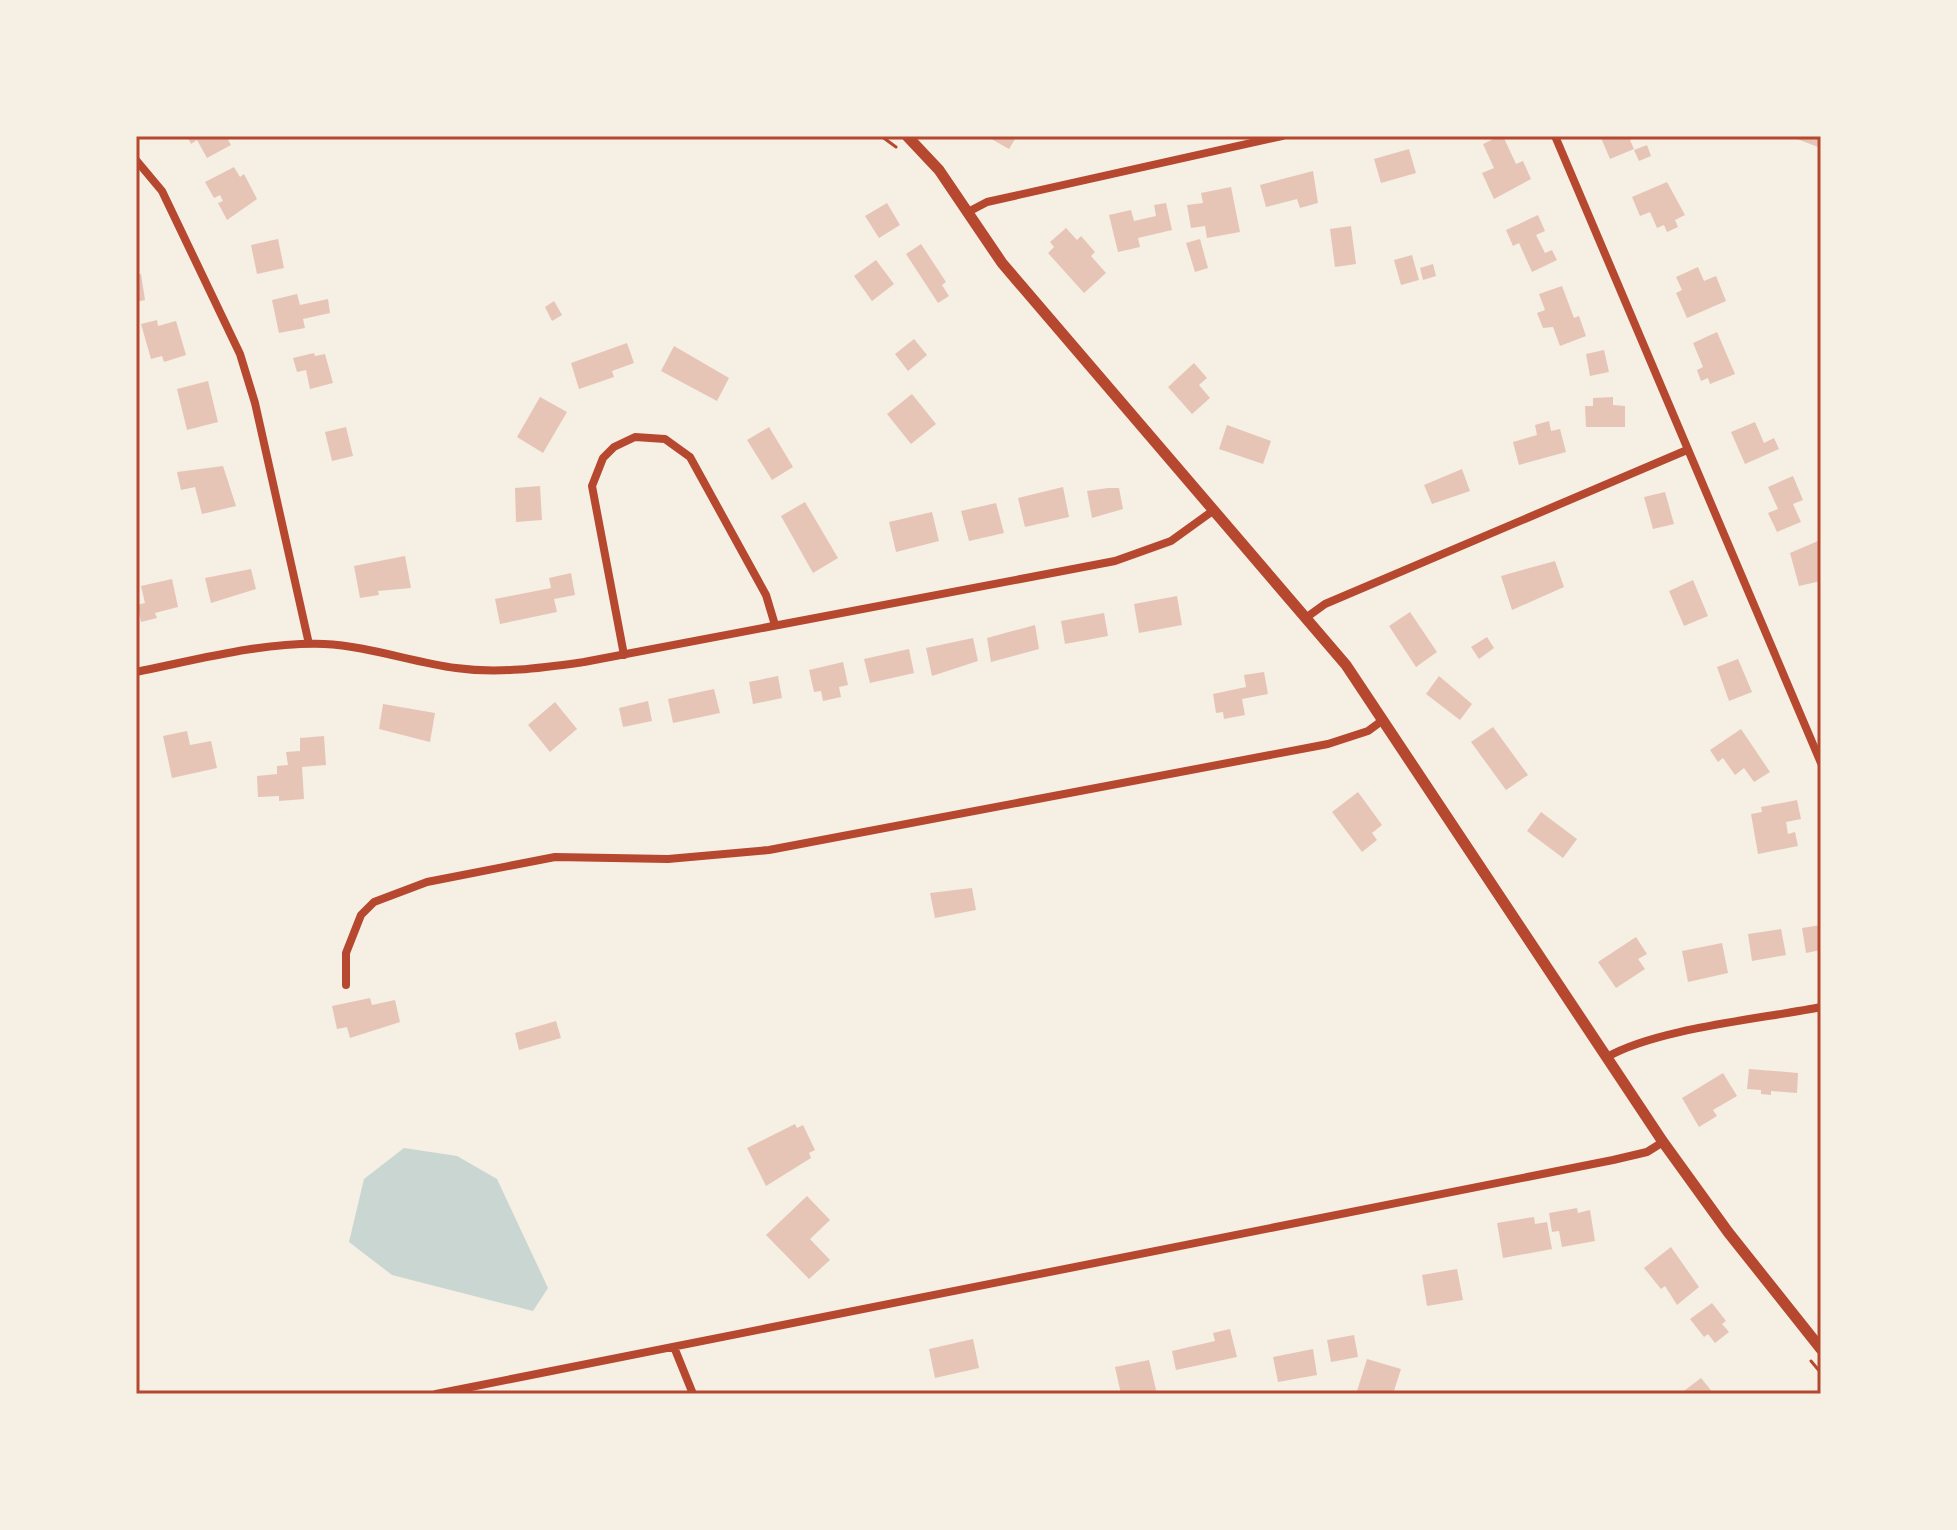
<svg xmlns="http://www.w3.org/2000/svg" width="1957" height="1530" font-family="Lato,sans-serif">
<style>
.water{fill:#c9d6d2}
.building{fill:#e6c5b7}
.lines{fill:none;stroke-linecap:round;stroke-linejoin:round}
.path{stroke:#b5482f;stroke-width:3}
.minor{stroke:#b5482f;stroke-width:8}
.tertiary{stroke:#b5482f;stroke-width:11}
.neatline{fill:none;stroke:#b5482f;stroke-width:3}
</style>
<rect width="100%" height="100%" fill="#f6efe4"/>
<path class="water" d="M404 1148 457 1156 497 1179 548 1288 533 1311 392 1275 349 1242 364 1179Z"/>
<path class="building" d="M187 136H226L231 145 207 158 197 140 191 144Z
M986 136H1017L1009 149Z
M1500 136H1503L1516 164 1523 161 1531 179 1494 199 1482 173 1494 168 1483 144Z
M1639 136 1630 140 1634 149 1610 159 1601 138Z
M1789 136H1821V148Z
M1647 145 1651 156 1639 161 1634 150Z
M1409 149 1416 173 1381 183 1374 159Z
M234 167 240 177 244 174 257 199 227 220 218 203 223 201 220 195 214 198 205 182Z
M1313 171 1318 203 1300 208 1297 199 1266 207 1260 185Z
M1667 182 1685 215 1675 220 1678 227 1667 232 1664 225 1657 228 1650 212 1640 216 1632 197Z
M1231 187 1240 232 1207 238 1205 226 1191 228 1187 205 1203 203 1201 193Z
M887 203 900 225 879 238 865 216Z
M1166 203 1172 230 1138 238 1140 247 1118 252 1109 215 1131 210 1134 221 1156 216 1154 205Z
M1538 215 1545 231 1536 235 1545 253 1552 250 1557 260 1532 272 1519 243 1513 246 1506 230Z
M1351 226 1356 264 1335 267 1330 229Z
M1066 228 1077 240 1081 236 1095 252 1091 256 1106 273 1084 293 1048 253 1054 247 1050 242Z
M278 239 284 268 257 274 251 245Z
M1200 239 1208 268 1195 272 1186 243Z
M921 244 946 282 942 285 949 296 938 303 906 254Z
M1412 255 1419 280 1401 285 1394 260Z
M876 260 894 284 872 301 854 276Z
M1433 264 1436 276 1423 280 1420 268Z
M1698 267 1704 281 1716 276 1726 301 1687 318 1676 293 1682 290 1676 277Z
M141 274 145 300 136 302V276Z
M1562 286 1574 318 1579 316 1586 336 1560 346 1553 327 1543 328 1537 313 1545 310 1539 294Z
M297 294 300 305 328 299 330 313 303 319 305 328 279 333 272 300Z
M554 301 562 315 552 321 545 307Z
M157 320 158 326 176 321 186 355 164 362 162 356 151 359 141 324Z
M1717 332 1735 374 1710 384 1708 378 1701 381 1697 370 1703 367 1693 343Z
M914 339 927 355 908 371 895 354Z
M627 343 634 363 612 371 614 377 579 389 571 363Z
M674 346 729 378 717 401 661 371Z
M1604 350 1609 372 1590 376 1586 354Z
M314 353 315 356 325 354 333 383 310 389 306 370 297 372 293 358Z
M1194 363 1207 378 1199 385 1210 398 1192 414 1168 387Z
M208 381 218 422 187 430 177 389Z
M912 394 936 424 911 444 887 414Z
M540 397 567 412 543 453 517 437Z
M1613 397V405L1625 406V427H1586L1585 406H1593V398Z
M1549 421 1551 431 1560 429 1566 452 1519 465 1513 442 1537 435 1535 425Z
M1755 422 1764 443 1774 438 1779 449 1745 464 1731 432Z
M1227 425 1271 441 1263 464 1219 449Z
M346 427 353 456 332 461 325 432Z
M769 427 793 467 772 480 747 440Z
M223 466 236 506 202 514 195 487 181 490 177 472Z
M1462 469 1470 491 1432 504 1424 485Z
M1793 476 1803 500 1793 504 1801 522 1777 532 1768 513 1778 509 1768 487Z
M540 486 542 520 516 522 515 488Z
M1063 487 1069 517 1025 527 1018 498Z
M1108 488H1119L1123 509 1092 518 1087 491Z
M1665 492 1674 524 1653 529 1644 497Z
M805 502 838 558 813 573 781 516Z
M996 503 1004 533 969 541 961 511Z
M932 512 939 541 896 552 889 522Z
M1818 541 1821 581 1799 586 1790 553Z
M405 556 411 588 378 591 379 595 360 598 354 566Z
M1555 561 1564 587 1512 610 1501 576Z
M251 569 256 589 211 603 205 578Z
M571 573 575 595 554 599 557 612 500 624 495 599 551 588 549 578Z
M172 579 178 607 155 613 157 618 141 622 137 605 145 603 141 586Z
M1693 580 1708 616 1684 626 1669 591Z
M1177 596 1182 625 1139 633 1134 604Z
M1410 612 1437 652 1416 667 1389 626Z
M1104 613 1108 636 1065 644 1061 621Z
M1035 625 1039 649 991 662 987 638Z
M1487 637 1494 648 1479 659 1471 647Z
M973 638 978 661 932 676 926 648Z
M909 649 914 673 870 683 864 659Z
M1738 659 1752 692 1729 701 1717 667Z
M843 662 848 685 839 687 841 697 823 701 821 691 814 692 809 670Z
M1264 672 1268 694 1242 699 1245 715 1224 719 1223 712 1216 713 1213 694 1246 687 1244 675Z
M778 676 782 698 753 704 749 682Z
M1439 676 1472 704 1460 720 1426 694Z
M714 689 720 713 673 723 668 699Z
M648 701 652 721 623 727 619 708Z
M555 702 577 729 550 752 528 725Z
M383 704 435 713 430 742 379 729Z
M1493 727 1528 775 1506 790 1471 742Z
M1741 729 1770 772 1754 782 1744 768 1735 775 1723 758 1718 762 1710 750Z
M187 731 190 745 211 741 217 768 172 778 163 736Z
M324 736 326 765 302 767 304 799 279 801V796L258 797 257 776 277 774V766L288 765 286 752 300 751V738Z
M1358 792 1382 825 1372 833 1377 840 1362 852 1332 812Z
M1797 800 1801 819 1786 822 1788 834 1795 832 1798 846 1758 854 1751 814 1762 812 1761 807Z
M1541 812 1577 839 1563 858 1527 831Z
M972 888 976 910 935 918 930 893Z
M1821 925V950L1806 953 1802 928Z
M1781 929 1786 955 1752 961 1748 934Z
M1636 937 1647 954 1638 959 1645 969 1616 988 1598 962Z
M1722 943 1728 973 1688 982 1682 951Z
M370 998 372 1005 395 1000 400 1022 350 1038 347 1027 337 1029 332 1006Z
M556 1021 561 1038 519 1050 515 1033Z
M1749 1069 1798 1073 1797 1093 1771 1091V1095L1761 1094V1090L1747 1089Z
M1723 1073 1737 1096 1713 1110 1717 1116 1699 1127 1682 1098Z
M795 1124 797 1128 803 1125 815 1150 809 1153 811 1158 766 1186 747 1148Z
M807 1196 830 1220 810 1239 830 1260 809 1279 766 1235Z
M1577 1208 1578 1213 1590 1210 1595 1241 1562 1247 1559 1231 1552 1232 1549 1213Z
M1534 1217 1535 1224 1547 1222 1552 1249 1503 1258 1497 1223Z
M1671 1247 1699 1287 1677 1305 1665 1286 1661 1289 1644 1268Z
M1457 1269 1463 1300 1427 1306 1422 1275Z
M1712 1303 1726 1321 1722 1324 1729 1332 1715 1343 1708 1334 1704 1337 1690 1319Z
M1230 1329 1237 1357 1176 1370 1172 1351 1215 1341 1213 1333Z
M1354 1335 1358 1357 1331 1362 1327 1340Z
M973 1339 979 1368 935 1378 929 1349Z
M1313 1349 1317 1375 1278 1382 1273 1357Z
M1367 1359 1401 1369 1393 1394 1357 1391Z
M1149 1360 1157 1394H1121L1115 1367Z
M1701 1378 1714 1394H1680Z"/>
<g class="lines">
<path class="path" d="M881 136 896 147
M1811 1361 1821 1373"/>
<path class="minor" d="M1555 136 1821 763
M136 160 162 191 240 354 255 403 309 644
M968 212 987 202 1282 136
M1307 617 1325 604 1687 450
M624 655 592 486 603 458 614 447 635 437 665 439 690 457 766 595 775 625
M136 672C196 660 261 642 324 644 368 646 412 662 456 668 499 674 541 668 584 662L1115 561 1171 541 1214 510
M346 985V953L361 915 374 902 427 882 555 857 668 859 769 850 1328 744 1368 731 1383 720
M1607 1057C1658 1028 1761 1019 1821 1007
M674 1347 693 1394
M436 1394 1613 1160 1647 1152 1663 1142"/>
<path class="tertiary" d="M907 136 939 170 1002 263 1346 665 1663 1142 1728 1232 1821 1349"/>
</g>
<rect width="1957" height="1530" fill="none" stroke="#f6efe4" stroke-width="276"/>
<rect x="138" y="138" width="1681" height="1254" class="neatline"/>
</svg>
